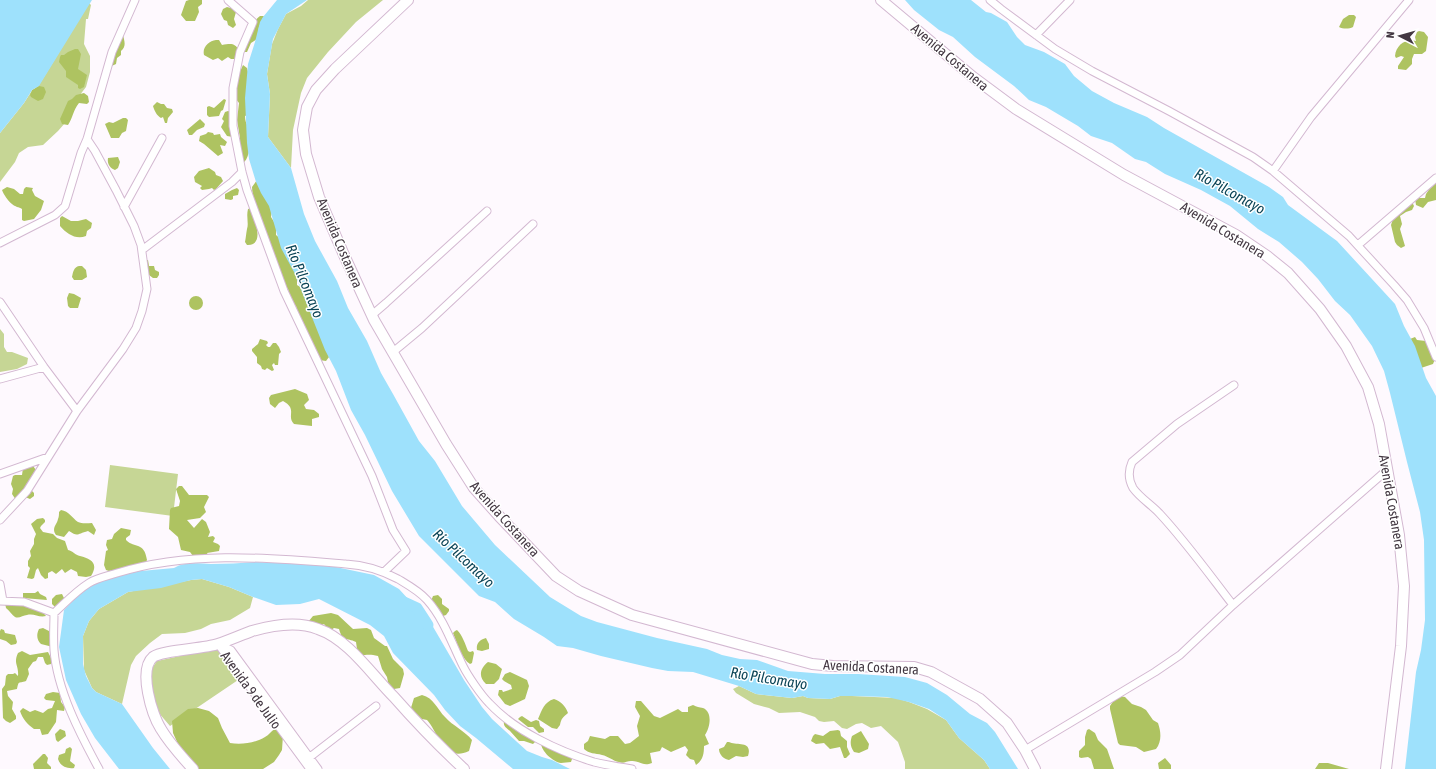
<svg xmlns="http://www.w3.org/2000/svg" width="1436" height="769" font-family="'Asap Condensed',sans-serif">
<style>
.green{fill:#c6d695}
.forest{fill:#aec361}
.water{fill:#9ee1fc}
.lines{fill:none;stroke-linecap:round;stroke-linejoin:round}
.river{stroke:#9ee1fc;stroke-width:11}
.street-casing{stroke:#d3b8d1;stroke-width:9}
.secondary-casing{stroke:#d3b8d1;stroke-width:12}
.street{stroke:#fff;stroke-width:7}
.secondary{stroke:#fff;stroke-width:10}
.labels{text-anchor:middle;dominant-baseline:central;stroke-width:3;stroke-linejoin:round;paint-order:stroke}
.street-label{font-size:14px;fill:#433842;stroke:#fff}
.water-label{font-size:15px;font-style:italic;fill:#0c4557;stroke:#fff}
</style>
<rect width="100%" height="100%" fill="#fef9fe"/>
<path class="green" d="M308 0H383L356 22 328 52 307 78 301 93 293 130 291 168 268 137 270 94 267 74 272 44 278 29 286 14 301 6Z
M89 3 91 5 88 19H86L84 44 90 56V72L86 87 73 104 65 123 58 131 43 145 28 147 19 153 15 162 0 182V133L24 103 31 92 39 85Z
M0 329 4 334V347L7 352H12L28 358 27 364 17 369 0 372Z
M110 465 178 474 173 516 105 507Z
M202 579 229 587 253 597 250 608 230 620 211 624 201 629 185 633 162 634 150 643 136 656 131 665 122 704 96 692 92 688 84 670 83 636 89 621 99 609 128 592 191 580Z
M217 648 241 678 170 726 158 712 152 691 150 671 157 661Z
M739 686 756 694 792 698 803 696 808 698 830 699 840 696H852L896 698 909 702 927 709 946 720 959 738 984 760 990 769H905V762L898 742 881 726 871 728 862 723 856 724 847 729 842 728 834 721 824 722 819 721 815 717 800 712 779 713 769 708 754 704 736 693 733 689Z"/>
<path class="forest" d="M189 0H202V4L198 7 199 12 195 21H186L181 15 186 1Z
M227 7 234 9 236 12 234 19 236 25 233 28 228 25 227 21 224 20 221 14 223 9Z
M1349 15H1354L1356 17 1353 27C1349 29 1343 29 1339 27L1343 19Z
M260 16H264L259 27 257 39 251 43 247 52H241C245 42 252 21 260 16Z
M1419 31 1424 32 1428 37 1426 51 1422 54H1414L1412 59V64L1406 70 1398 69V66L1404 57 1401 56 1396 58 1395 56C1396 45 1406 38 1416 41L1415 37 1417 32Z
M123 34C124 41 127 46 121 51V55L117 58 116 64 103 70Z
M216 40H219L222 45C230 44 235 42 239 51L236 59H231L228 57 222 61 218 58 213 60 204 55C202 47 209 41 216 40Z
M75 49H78L81 54 78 69 87 75 84 87 80 89 78 88V85L66 77V71L59 62 60 57 61 55H64L68 52Z
M243 65 247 68 248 72V115L245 116C245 122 247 124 249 129 252 136 250 159 243 163L239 142 240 138 237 120 239 103 235 98 237 78Z
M39 86 44 87 46 92 43 99 38 101 31 97 30 95 32 90Z
M84 93 88 96 89 102 87 104 79 103C73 110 73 118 68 125L62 124 60 119 68 101 72 99 76 95Z
M224 99 226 100 223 110 221 111 219 116 209 117 207 115V107L209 106 214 108Z
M157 102 161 104H164L167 108 172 109 173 112 168 118 167 123H165L163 117 161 118C157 116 154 110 153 106Z
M228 111 231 112 233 137 227 136 221 127 224 121 222 119 225 112Z
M123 118H126L128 120 126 131 122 133 119 138H111L105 124 109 122 113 123Z
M200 119 205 124 204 127 197 130 192 135H189L187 130Z
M208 132 213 133 214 135 220 134 221 137 227 142 225 146 220 145 223 153 218 156 204 144 199 141 200 136 206 134Z
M118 157 120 162 118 168 115 170C110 168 107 164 108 158Z
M209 168 215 172 216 175 221 177 223 181 216 189 214 190 212 188 209 189 202 190 200 188 202 186 195 182 194 177 199 171Z
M1436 175V200L1428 202 1423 208 1416 205 1415 199 1418 198H1425L1426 194 1432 185Z
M257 180 272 210 271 217 276 225V235L281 239 297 276V285L302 288 329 357 326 361 319 360 316 354 315 347 313 346 297 311 296 306 291 302 288 289 284 286 258 213C256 204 252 196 252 187Z
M7 187 14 189 20 194H23L24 189 26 187 33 188 32 190 35 196 44 201 41 210 34 219 24 221 22 220V209C19 207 15 207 12 204 8 201 4 195 2 190Z
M237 188 239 190 238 195 233 196V199L231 200 225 199V194L232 190Z
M1409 203 1413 204 1414 206 1412 210 1406 212 1400 216 1402 224 1400 229 1405 246 1401 248 1397 245 1395 242 1391 225 1393 219Z
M251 208C254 218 266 246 247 245L245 242C246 237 246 234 247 229 249 223 246 217 248 209Z
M62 216 71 221H78L86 219 92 223 91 228 87 231 86 236C76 240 67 234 60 226V218Z
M145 260H148L149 266H154L155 270 159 272V275L157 278H153L149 275 148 280Z
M79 266H82L86 270 87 277 82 280H74L72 277C73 272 74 267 79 266Z
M69 293 74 294 81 298 78 308H70L68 306 67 298Z
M189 303a7 7 0 1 1 14 0a7 7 0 1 1-14 0Z
M1415 337 1417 340 1426 341 1435 359 1433 364 1421 368 1410 339Z
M260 339 267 341 268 343 266 345 268 347H270L273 343H276L279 347 281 352 279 354 278 365H275L274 363 272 365 274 370 272 371 267 368 265 370 262 369 261 366 257 363V357L252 351V349L258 344Z
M295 389 307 394 309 400 304 405 306 409 314 410 319 414V417L312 419V426L294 424C286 416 298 409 283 401L279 403 275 408 270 404 269 398 271 395Z
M30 466H33L36 470 30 489 34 493V496L30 499 25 497 16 500 12 494 13 489 11 484 13 476 15 475H22L23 468Z
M179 486H182L189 495H207L209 497 204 507 206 512 200 518 187 520 194 528 202 519 206 522 210 532 208 537 213 536 215 538 213 542 218 544 220 546 219 551 207 553 208 555 193 556 190 552 181 550 178 537 169 529 170 510 171 508 179 506 180 501 176 489Z
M61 510C69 511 72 518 78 522 82 524 88 523 92 523L96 530 94 535 88 531C77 534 78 537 69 531L64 537 56 535C51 528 57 525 58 519 59 517 59 514 59 512Z
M43 518 45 520V522L41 526 40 528 43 532 53 534 57 538 65 541 68 550C73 551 75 555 80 556 91 559 99 563 91 576L86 577 78 576 77 572 71 569 65 573 62 569 56 574 52 571 48 573V578L45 579 41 575 38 568 36 570 34 578 32 579 27 578 30 568 28 566V561L31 556 30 551 34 544V539L36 534 31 524 37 519Z
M121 528 131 530 130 535 126 538V540C135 549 144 541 147 560L146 562C133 565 123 569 109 571L106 570 104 565 106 551 108 550 106 545 107 540 112 539 114 534Z
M38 591 40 594 46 597 47 600 23 598V593H35Z
M62 594 65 600 56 608 52 604V599L56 595Z
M438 595 442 599V604L449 609V611L446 615 443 616C440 613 441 611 439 609 436 605 433 605 431 601L433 596Z
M7 600 41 610 46 616C39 618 34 613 27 615 23 615 19 619 15 617 12 615 10 611 6 608L5 603Z
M331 613 338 615 353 629 367 628 371 630 374 638 385 646H387L393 659 403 669 404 674 400 688 394 689 389 687 387 677 382 669 378 656C371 654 367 655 360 655L357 649 356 642C346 637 343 643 339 629L334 628 331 630 327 628 324 624 320 626 308 622 313 616Z
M43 628 49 631 53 647 41 644C37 640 36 635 39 629Z
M1 629 4 630 5 633 15 635 17 642 16 644 11 645 6 641 0 639V631Z
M457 630C463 636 465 644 468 651L470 652 473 651 474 653 472 663 470 664C462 659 457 643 453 633L455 631Z
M486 638 489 644V649L482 651 477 650C476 644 479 640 486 638Z
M22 651 30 655 48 652 52 660 51 664 47 665 45 663 43 657H38L36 661 33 662 28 669 29 674 26 681C18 684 19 680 17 689L7 691 8 696 13 702 12 709 16 716V719L10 723 6 721 3 718 2 689 5 685 6 676 8 674H13L15 673 18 676C19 665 13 664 18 653Z
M488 662 496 664 502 669 499 679 494 684H486C478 677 480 668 488 662Z
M510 672 527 680 529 686 525 699 510 706 505 704 498 695 499 690H502L503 692 512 689 511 685 504 681 502 679 505 674Z
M53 692 60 693 61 702 65 707 64 711 57 710 56 722 48 734 42 735 40 729H34C28 725 22 718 20 711L23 708 30 712 35 710 43 713 48 709 52 708 55 701 46 700 44 698 46 694Z
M422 695C434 698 437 709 445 717 453 726 465 731 472 740L469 751C444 763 438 732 427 720L417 718 410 711 414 698Z
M1119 696 1125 697 1132 704 1141 707 1146 710 1153 720 1158 723C1161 732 1162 741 1156 749L1144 752 1136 747 1120 745 1118 743 1110 709V706L1116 697Z
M554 699C561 701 566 707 568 713 563 717 561 719 560 725L557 729 552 728 538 719C542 710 544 702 554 699Z
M636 701H641L654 716 660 718 678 709 682 712H688V707L693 705C697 707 699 707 703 708 713 712 710 728 705 735L709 744 704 746C704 754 703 760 696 765L694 760 690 759 686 755 688 750 685 746 671 752 662 747 660 751 650 753 652 763C642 767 640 760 631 761 627 761 623 764 619 762 613 761 608 756 602 755 595 753 589 754 584 749V744L588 741 590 736 605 739 610 736H618L625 744 630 743 639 736 637 726 640 716 635 707Z
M198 708 209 711 218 718 222 728 230 743C241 745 255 743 265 737 269 735 271 731 275 729L280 731 283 735 282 750 279 755 274 762 263 769H199L178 744 173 733 172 721 188 709Z
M522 716 531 722 536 720 539 721 540 726 544 729V732L539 733 533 727H528L518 719 520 717Z
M504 720 534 737 535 742 533 744 524 741H519C516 738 513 734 510 731 506 727 503 727 504 720Z
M60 729 65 731 66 736 58 742 56 740 55 734Z
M1089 729 1095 733 1098 740 1107 749 1114 769H1094L1091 759 1088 757 1081 758 1079 757V751L1085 745V737L1087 730Z
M838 730 840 731 841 736 847 741V747L850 754 846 758H844L840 747 830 749 824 743 816 744 811 741 813 736 815 734 823 736 830 731Z
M861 731 869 744 868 749 859 753 854 752C850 746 850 742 852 736Z
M727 742H729C736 746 753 740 748 756L743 757 736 756 729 760C724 759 719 755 719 749L724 747Z
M541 743 570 757 572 759 571 762C568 762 564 763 561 763 553 762 541 751 541 743Z
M70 747 72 749 70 761 75 765 74 768C67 769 60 766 58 759L59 755 65 753 66 749Z
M43 754H45L48 758 47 763 51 767V769H34L33 764Z
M1165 758 1171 765V769H1159L1158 763Z
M1319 763H1328L1349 769H1315Z"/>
<path class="water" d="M0 0H92L39 86 32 90 24 103 0 133Z
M277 0H307L286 14 273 39 267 74 270 94 268 137 291 168 304 214 315 241 337 281 348 308 367 341 381 373 393 394 419 441 435 461 462 506 495 545 550 597 581 616 597 622 657 638 707 649 722 655 740 659 757 660 788 671 825 674H858L905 677 927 683 947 695 970 714 987 723 995 732 1018 769H990L984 760 959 738 946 720 929 709 909 702 887 697 852 696H840L830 699 808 698 803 696 792 698 756 694 739 686 693 672 668 671 652 668 601 656 573 648 557 646 544 637 514 619 495 602 479 596 419 536 392 491 365 435 351 410 336 371 325 350 294 272 281 248 269 206 261 193 256 182 249 159 247 143 245 98 248 64 255 42 260 22 263 17Z
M905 0H971L986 12 991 13 1007 22 1017 37 1025 45 1044 52 1065 64 1074 76 1092 91 1114 103 1147 117 1164 128 1269 187 1283 197 1288 205 1337 241 1395 304 1404 326 1415 346 1426 378 1436 396V769H1405L1416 672 1421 650 1425 620 1424 540 1420 512 1407 462 1390 393 1384 371 1372 346 1350 315 1335 301 1318 279 1302 262 1279 242 1258 229 1230 206 1201 190 1165 174 1146 162 1135 159 1112 143 1091 136 1078 126 1046 107 1029 100 1014 86 975 57 953 37 939 30 914 10Z
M255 562 309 564 331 566 374 575 399 589 432 625 464 680 482 707 492 719 527 751 542 757 552 760 570 769H513L476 738 460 726 445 710 434 695 393 653 384 636 370 625 319 599 300 604 276 605 253 597 229 587 202 579 191 580 161 588 128 592 99 609 89 621 83 636V664L86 676 92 688 96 692 122 704 153 748 170 769H119L95 738 81 714 66 680 59 647 64 610 83 590 97 583 130 572 174 568C186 561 199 564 211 564 226 564 241 563 255 562Z"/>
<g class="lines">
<path class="river" d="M404 602 417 608 428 625"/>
<defs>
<path id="street" d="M228 0 253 22 240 52 233 88V126L242 172 247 190 284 291 372 476 393 530 406 551 384 572
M990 0 1001 9 1055 49 1092 71 1169 111 1253 157 1273 171 1349 236 1394 285 1407 300 1424 328 1436 357
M1036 35 1070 0
M1273 171 1311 117 1409 0
M124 207 162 138
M0 243 55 215 65 206 81 153 87 139 112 52 135 0
M1358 245 1436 178
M142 250 232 182 242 172
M0 302 44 367 77 411
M372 315 386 303 487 211
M393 352 422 328 533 224
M0 379 44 367
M0 474 48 457
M0 520 27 491 77 411 123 349 136 328 142 311 147 289 141 245 134 226 116 190 95 151 87 139
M0 584 3 601
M0 601 24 602 54 613
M1233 605C1209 574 1186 542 1160 514 1152 505 1140 498 1133 488 1128 479 1128 471 1132 462L1177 424 1234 385
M218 644 231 650 318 769
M218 644 310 769
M1025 750 1155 672 1180 655 1233 605 1387 470
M310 757 376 706
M99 769C80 734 57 690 54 650 53 637 54 625 54 613 65 603 76 591 89 583 97 578 108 576 117 573 190 550 271 558 346 564 365 565 381 570 398 579 408 585 419 591 427 600 444 619 452 644 463 666 468 676 481 695 489 703 515 731 558 751 594 762 606 765 620 767 632 769"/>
<path id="secondary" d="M408 0 335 69 316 90 307 107 303 130 306 154 319 197 344 255 374 320 446 444 474 488 499 516 556 576 579 591 632 615 812 664 833 666 914 667 931 672 980 699 1007 723 1025 750 1035 769
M881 0 973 77 1016 109 1124 175 1236 235 1267 256 1288 273 1320 309 1346 346 1368 387 1379 424 1399 535 1404 586 1401 646 1386 769
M193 769C181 756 170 744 161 729 152 715 138 670 153 657 163 650 203 649 218 644 230 640 241 635 252 631 273 625 298 621 318 629 348 639 372 675 394 697 416 722 439 746 464 769"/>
</defs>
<use href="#street" class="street-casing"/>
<use href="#secondary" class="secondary-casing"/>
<use href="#street" class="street"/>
<use href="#secondary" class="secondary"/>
</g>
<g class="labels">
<g class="street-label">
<text transform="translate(950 57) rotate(40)">Avenida Costanera</text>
<text transform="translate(1223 230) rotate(31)">Avenida Costanera</text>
<text transform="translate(340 243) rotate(67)">Avenida Costanera</text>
<text transform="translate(1392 502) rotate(80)">Avenida Costanera</text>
<text transform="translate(505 519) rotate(48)">Avenida Costanera</text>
<text transform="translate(871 667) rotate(3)">Avenida Costanera</text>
<text transform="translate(251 690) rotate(54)">Avenida 9 de Julio</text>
</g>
<g class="water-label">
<text transform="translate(1230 191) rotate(29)">Río Pilcomayo</text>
<text transform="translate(305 281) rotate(68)">Río Pilcomayo</text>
<text transform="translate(464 558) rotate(43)">Río Pilcomayo</text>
<text transform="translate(769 678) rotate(9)">Río Pilcomayo</text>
</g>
</g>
<g transform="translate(1400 36) rotate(276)" stroke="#ffffff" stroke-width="3" paint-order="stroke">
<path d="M0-3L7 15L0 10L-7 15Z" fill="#433842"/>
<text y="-6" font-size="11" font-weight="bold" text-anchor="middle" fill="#433842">N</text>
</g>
</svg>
